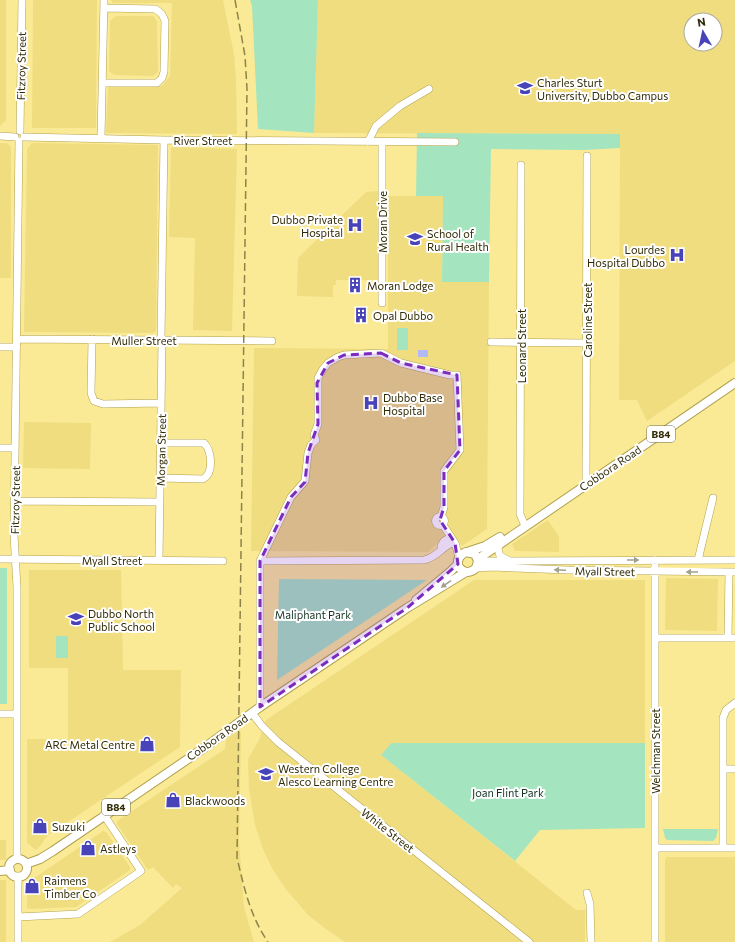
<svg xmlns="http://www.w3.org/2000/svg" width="735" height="942" font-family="Commissioner,sans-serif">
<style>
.built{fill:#efdd80;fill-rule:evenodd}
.green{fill:#a4e5bf}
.water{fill:#b1b9f8}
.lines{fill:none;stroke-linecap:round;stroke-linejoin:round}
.minor-casing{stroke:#b2a24f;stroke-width:8}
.major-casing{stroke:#b2a24f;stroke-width:10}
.minor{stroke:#fff;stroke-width:7}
.major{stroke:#fff;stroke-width:8}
.rail{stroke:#8e8349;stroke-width:1.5;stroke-dasharray:8 4;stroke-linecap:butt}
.oneway{fill:#a2a08f}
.marked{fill:#7b2cbf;fill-opacity:0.2;stroke:#7b2cbf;stroke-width:3;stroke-dasharray:8 5;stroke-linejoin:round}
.labels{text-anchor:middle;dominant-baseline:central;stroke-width:4;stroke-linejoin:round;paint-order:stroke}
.shield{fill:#fff;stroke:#6f6b51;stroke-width:1}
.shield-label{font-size:10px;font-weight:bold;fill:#312b06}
.street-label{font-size:11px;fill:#312b06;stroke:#fff}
.poi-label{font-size:11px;fill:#312b06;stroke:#fff;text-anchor:start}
.park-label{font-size:11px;fill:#133222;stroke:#fff}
</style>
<rect width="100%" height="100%" fill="#faea96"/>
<path class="built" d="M0 0H6V120L0 126Z
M33 0H97L96 128H32Z
M111 0H223L234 54 236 79 237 134 106 133 108 87 162 86 170 76 172 3H113Z
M318 0H735V361L647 421 637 400H619L620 134 314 133ZM691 20H715V44H691Z
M116 16H153L157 21 158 72 153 76 114 75 109 71 110 21Z
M0 143H7L11 147V278H0Z
M32 143 158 145 156 331 153 333 24 332 27 149Z
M171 147 237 149 232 331 193 330 195 238 169 237Z
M378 191V280H336V285H333V297L297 296 298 258 366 192Z
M388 196H443L442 281 489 282 487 529 462 546 449 532 428 552 251 551 254 348 388 349Z
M24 422 91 423 90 469 23 468Z
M548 520 559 537V552L515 551 512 544Z
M29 570H121L123 670H181L180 747 47 836 40 846 36 850 27 843V739H68V668H29Z
M666 578 718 579 717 631 665 630Z
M474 580H645V743H391L381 755 576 910H585V942H345L326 929 308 915 285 888 273 870 263 849 255 825 249 789 248 759 259 740 266 720Z
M241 732 239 841 244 907 254 942H110L140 925 182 888 176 884 173 888 153 867 148 870 117 824V821L225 749 226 737 232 733Z
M103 831 106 832 130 867V870L76 907 31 909 27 908V883Z
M0 840H6V860H0Z
M667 857H735V942H665V860Z
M0 880H6V942H0Z"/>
<path class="green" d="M250 0H318L314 133 258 129 252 6Z
M417 133 620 134V148L584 150 491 149 489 282H442L443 196H416Z
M397 328H408V350H397Z
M0 568H7V704H0Z
M279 579 427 580 277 680Z
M56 636H68V658H56Z
M391 743H645V828L540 830 515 861 381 755Z
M663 829H718L716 838 713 841 667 840 665 838Z"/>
<path class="water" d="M418 350H428V357H418Z"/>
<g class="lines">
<defs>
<path id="minor" d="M102 83H157L162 78 164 72 165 21C163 15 161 12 155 9L104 8
M20 131 22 0
M0 136 15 137
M24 137 164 140 455 142
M101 138 104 0
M368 142 376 126 400 106 429 89
M521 165 520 514 525 526
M382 303V142
M17 339 272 341
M92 339 91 393 94 401 103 404 161 403
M161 339 164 140
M491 342 587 343
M0 347H17
M0 448H15
M160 478 203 479C214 473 212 451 204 443H161
M586 485 587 156
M14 501 160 502
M435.5 521a4.5 4.5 0 1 1 9 0a4.5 4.5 0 1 1-9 0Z
M443 525 455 543 459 557
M500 543 498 549 500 556 508 560
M441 546 444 541 451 537
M0 559 223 561
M159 560 162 339
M698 560 713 498
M260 561 424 560C438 557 441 547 454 542
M478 561 735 560
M476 568 492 567 567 570 735 572
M655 638H735
M728 638 729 572
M260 707V561L291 497 305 481 308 453 311 445 316 440 314 435 318 424V378L323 369 328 363 338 357 344 355 381 353 401 363 450 375H457L460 450 444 471V507L441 517
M252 713 262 726 278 742 529 942
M0 714H17
M723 769H735
M655 848H735
M723 848V718L726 710 735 703
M17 859V587L14 535 19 141
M18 876V942
M587 893 590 904 591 942
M18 917 78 914 141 871 104 815
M655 942V560"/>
<path id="major" d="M466 552 475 554 478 561 476 568C470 574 463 573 458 566 457 560 459 556 464 553L485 546 500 537
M478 559 735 383
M416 600 451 571 458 564
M9 868a9 9 0 1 1 18 0a9 9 0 1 1-18 0Z
M26 864 40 859 53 851 204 748 260 707 407 608 466 572
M0 871 10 870"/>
</defs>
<use href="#minor" class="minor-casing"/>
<use href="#major" class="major-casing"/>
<use href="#minor" class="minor"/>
<use href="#major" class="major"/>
<path class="rail" d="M235 0 245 56 247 89 237 858C244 887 250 916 268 942"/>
</g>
<defs><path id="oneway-solid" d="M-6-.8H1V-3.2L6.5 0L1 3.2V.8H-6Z"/></defs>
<g class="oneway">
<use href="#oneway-solid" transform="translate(633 560)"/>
<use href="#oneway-solid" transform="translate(560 570) rotate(-178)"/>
<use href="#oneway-solid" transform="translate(692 572) rotate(-180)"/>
<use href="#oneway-solid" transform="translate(446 584) rotate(146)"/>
</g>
<path class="marked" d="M381 353 401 363 457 375 460 450 444 471V507L440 520 455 543 458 564 407 608 260 707V561L291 497 305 482 308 453 318 424 317 383 328 363 344 355Z"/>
<defs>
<symbol id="university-bare" viewBox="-9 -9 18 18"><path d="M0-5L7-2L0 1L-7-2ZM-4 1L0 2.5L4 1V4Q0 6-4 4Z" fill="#4843b9" stroke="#fff" stroke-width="2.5" paint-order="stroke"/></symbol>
<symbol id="hospital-bare" viewBox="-9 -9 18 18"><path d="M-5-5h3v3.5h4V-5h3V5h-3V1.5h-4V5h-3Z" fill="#4843b9" stroke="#fff" stroke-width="2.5" paint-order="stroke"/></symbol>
<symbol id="building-bare" viewBox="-9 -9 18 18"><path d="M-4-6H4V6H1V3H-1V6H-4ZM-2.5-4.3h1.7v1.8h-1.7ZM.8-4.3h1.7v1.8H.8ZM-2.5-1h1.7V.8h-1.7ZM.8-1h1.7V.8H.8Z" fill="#4843b9" stroke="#fff" stroke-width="2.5" paint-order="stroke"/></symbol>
<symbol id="school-bare" viewBox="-9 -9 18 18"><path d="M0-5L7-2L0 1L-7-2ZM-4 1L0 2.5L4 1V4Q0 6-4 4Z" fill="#4843b9" stroke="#fff" stroke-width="2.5" paint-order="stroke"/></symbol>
<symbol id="shop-bare" viewBox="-9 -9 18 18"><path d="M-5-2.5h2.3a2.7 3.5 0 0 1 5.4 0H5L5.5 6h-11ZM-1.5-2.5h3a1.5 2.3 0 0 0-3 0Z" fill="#4843b9" stroke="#fff" stroke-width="2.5" paint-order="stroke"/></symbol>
</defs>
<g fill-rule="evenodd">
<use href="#university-bare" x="514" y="77" width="22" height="22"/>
<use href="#hospital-bare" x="344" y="214" width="22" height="22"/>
<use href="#university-bare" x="404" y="228" width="22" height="22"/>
<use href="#hospital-bare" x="666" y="244" width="22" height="22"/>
<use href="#building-bare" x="344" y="274" width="22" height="22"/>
<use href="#building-bare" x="350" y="304" width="22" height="22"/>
<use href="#hospital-bare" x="360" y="392" width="22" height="22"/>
<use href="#school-bare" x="65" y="608" width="22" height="22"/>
<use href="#shop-bare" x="136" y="733" width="22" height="22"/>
<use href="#university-bare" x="255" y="763" width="22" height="22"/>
<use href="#shop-bare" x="162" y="789" width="22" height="22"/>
<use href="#shop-bare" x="29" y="815" width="22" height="22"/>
<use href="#shop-bare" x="77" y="837" width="22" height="22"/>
<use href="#shop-bare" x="21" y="875" width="22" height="22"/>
</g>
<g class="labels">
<g class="shield">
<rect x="647" y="426" width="28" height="16" rx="3"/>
<rect x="102" y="799" width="28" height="16" rx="3"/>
</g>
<g class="shield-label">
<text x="661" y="434">B84</text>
<text x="116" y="807">B84</text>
</g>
<g class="street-label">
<text transform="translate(21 66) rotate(-89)">Fitzroy Street</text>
<text x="203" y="140">River Street</text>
<text transform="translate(382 222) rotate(-90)">Moran Drive</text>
<text transform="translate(587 320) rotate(-90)">Caroline Street</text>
<text x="144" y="340">Muller Street</text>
<text transform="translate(521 346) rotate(-90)">Leonard Street</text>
<text transform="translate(161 450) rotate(-89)">Morgan Street</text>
<text transform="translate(610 468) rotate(-34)">Cobbora Road</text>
<text transform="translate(15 500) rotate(-89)">Fitzroy Street</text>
<text x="112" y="560">Myall Street</text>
<text transform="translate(605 571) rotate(1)">Myall Street</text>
<text transform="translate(217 737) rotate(-35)">Cobbora Road</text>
<text transform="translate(655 751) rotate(-90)">Welchman Street</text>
<text transform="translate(388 830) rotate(38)">White Street</text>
</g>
<g class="poi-label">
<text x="537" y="82">Charles Sturt<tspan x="537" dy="13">University, Dubbo Campus</tspan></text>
<text x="343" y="219" text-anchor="end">Dubbo Private<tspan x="343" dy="13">Hospital</tspan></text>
<text x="427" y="233">School of<tspan x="427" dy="13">Rural Health</tspan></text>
<text x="665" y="249" text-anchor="end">Lourdes<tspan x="665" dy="13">Hospital Dubbo</tspan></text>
<text x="367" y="285">Moran Lodge</text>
<text x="373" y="315">Opal Dubbo</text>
<text x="383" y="397">Dubbo Base<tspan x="383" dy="13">Hospital</tspan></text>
<text x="88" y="613">Dubbo North<tspan x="88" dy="13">Public School</tspan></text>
<text x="135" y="744" text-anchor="end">ARC Metal Centre</text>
<text x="278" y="768">Western College<tspan x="278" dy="13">Alesco Learning Centre</tspan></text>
<text x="185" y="800">Blackwoods</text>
<text x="52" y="826">Suzuki</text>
<text x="100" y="848">Astleys</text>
<text x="44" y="880">Raimens<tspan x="44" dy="13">Timber Co</tspan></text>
</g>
<g class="park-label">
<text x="313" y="614">Maliphant Park</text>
<text x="508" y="792">Joan Flint Park</text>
</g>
</g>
<g transform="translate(703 32) rotate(351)"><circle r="19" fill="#ffffff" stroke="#adaa9b"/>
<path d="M0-3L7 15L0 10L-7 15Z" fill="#4843b9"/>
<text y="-6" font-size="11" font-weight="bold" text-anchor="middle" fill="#312b06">N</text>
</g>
</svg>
